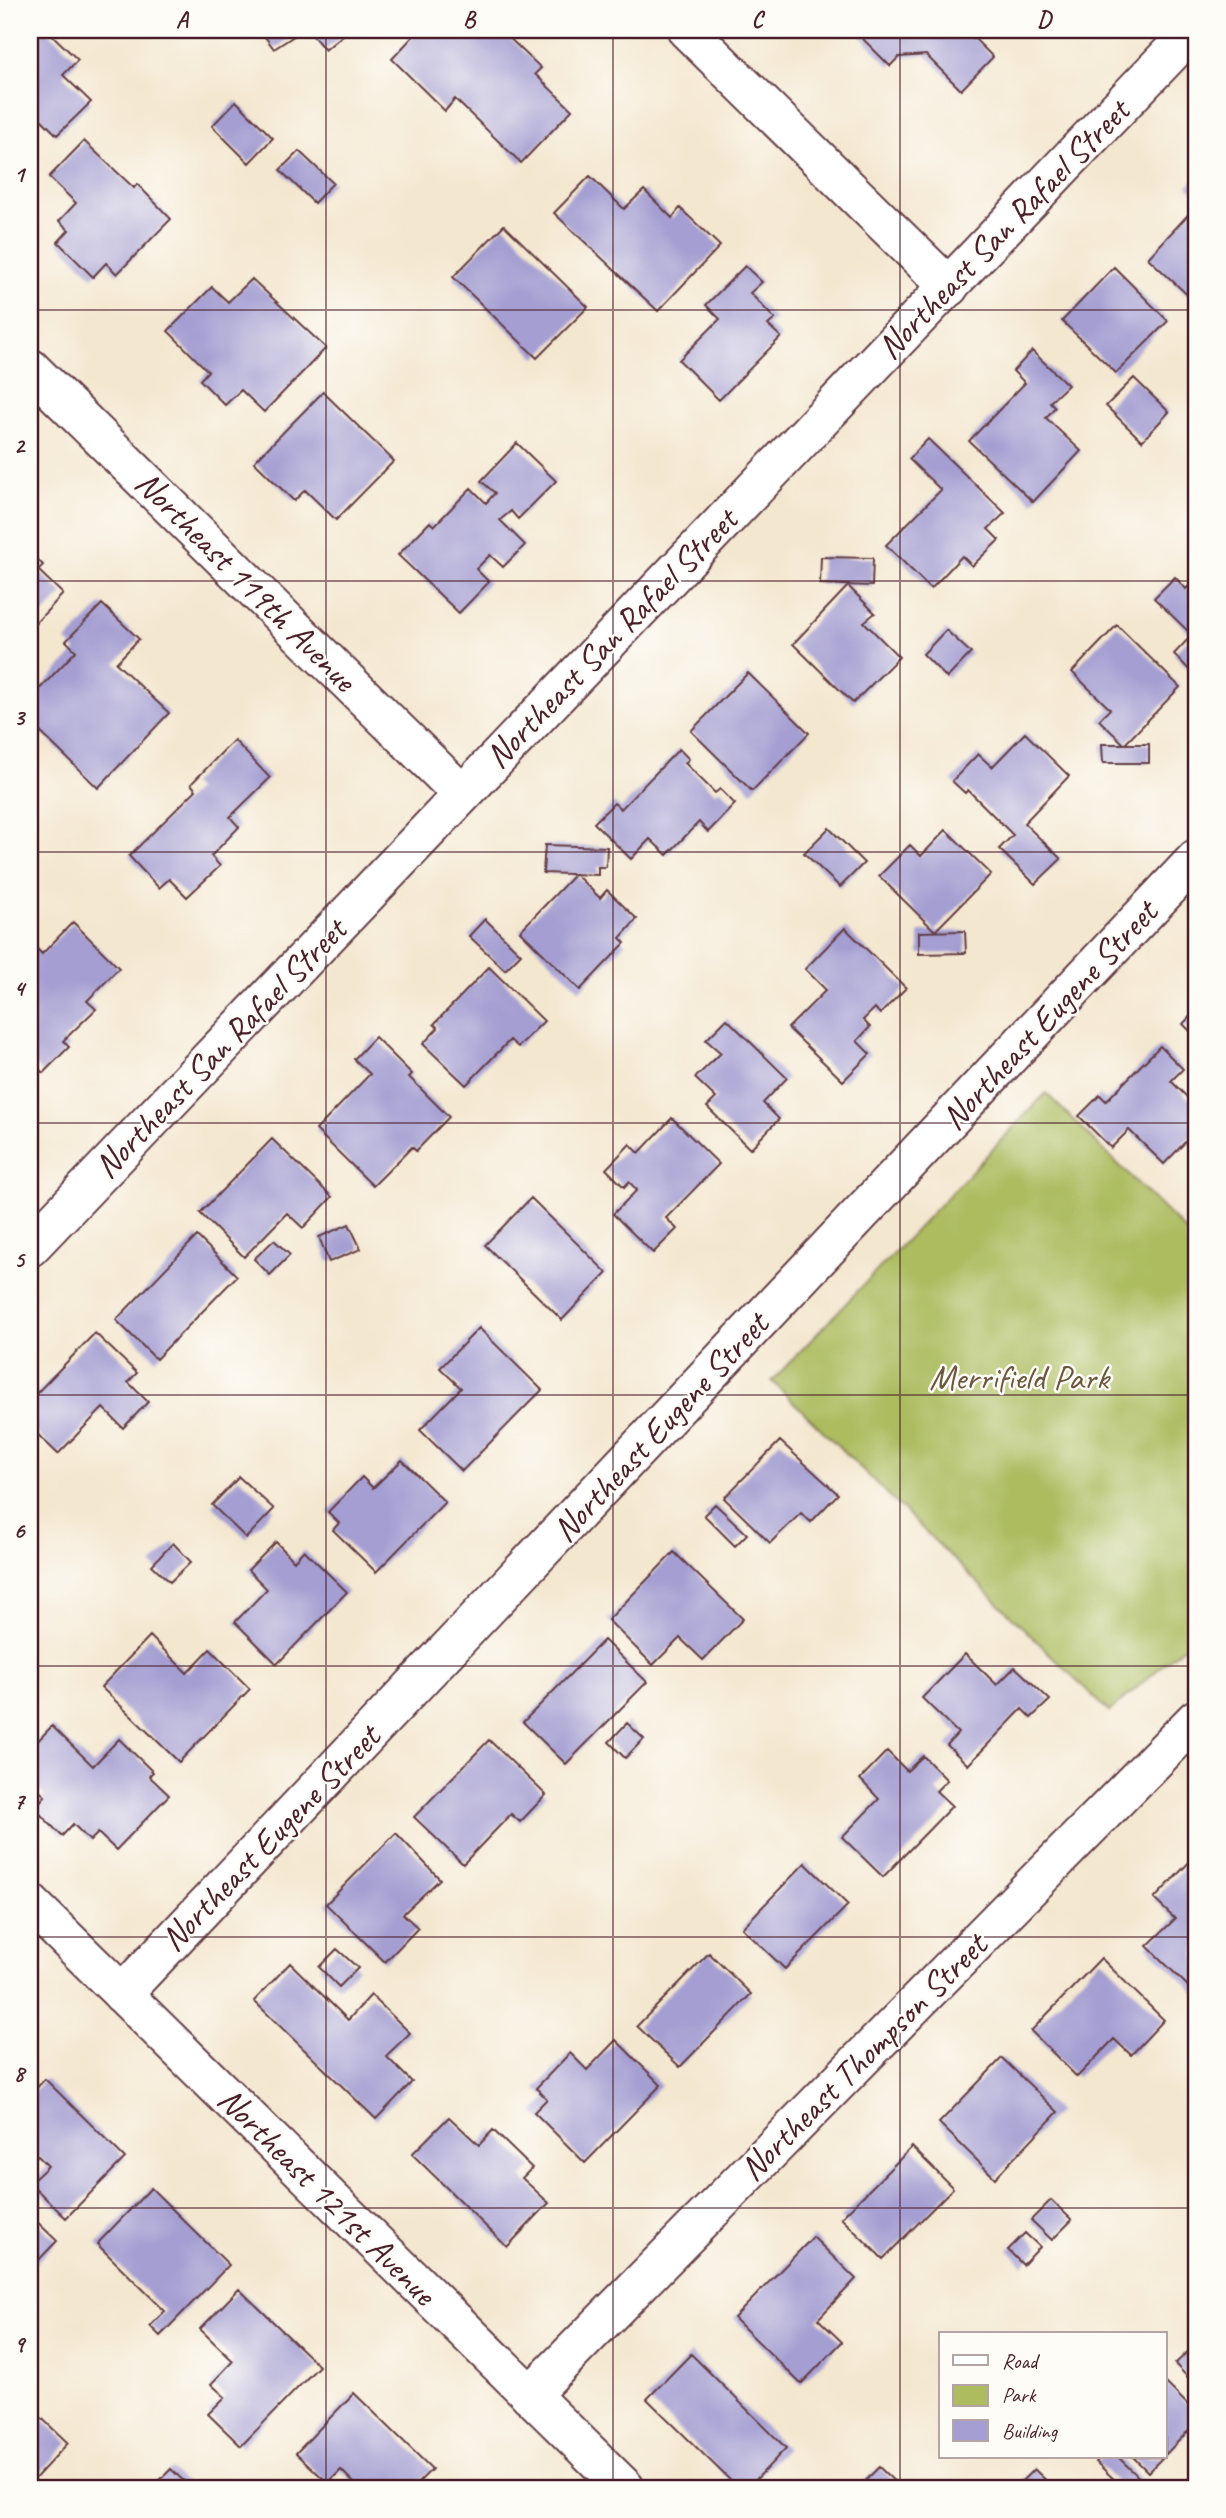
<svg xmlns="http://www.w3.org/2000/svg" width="1226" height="2518" font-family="Caveat,sans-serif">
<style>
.green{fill:#acbc5f;stroke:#7b6e45;stroke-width:2}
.building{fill:#a49ed2}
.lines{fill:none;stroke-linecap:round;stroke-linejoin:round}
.minor-casing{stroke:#643d44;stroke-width:42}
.tertiary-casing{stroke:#643d44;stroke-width:42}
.minor{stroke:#fff;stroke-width:38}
.tertiary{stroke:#fff;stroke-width:38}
.grid{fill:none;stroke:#4a1f2b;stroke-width:2;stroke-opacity:0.55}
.labels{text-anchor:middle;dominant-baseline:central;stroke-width:5;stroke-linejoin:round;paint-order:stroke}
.street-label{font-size:35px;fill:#4a1f2b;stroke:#fdfcf7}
.park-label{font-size:35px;fill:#6c563d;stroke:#fdfcf7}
.neatline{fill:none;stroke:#4a1f2b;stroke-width:2.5}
.grid-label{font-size:23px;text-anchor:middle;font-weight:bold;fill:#4a1f2b}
</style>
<rect width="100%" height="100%" fill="#fdfcf7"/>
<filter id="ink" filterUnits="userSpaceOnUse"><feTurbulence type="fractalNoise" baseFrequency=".0143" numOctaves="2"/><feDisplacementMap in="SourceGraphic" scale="14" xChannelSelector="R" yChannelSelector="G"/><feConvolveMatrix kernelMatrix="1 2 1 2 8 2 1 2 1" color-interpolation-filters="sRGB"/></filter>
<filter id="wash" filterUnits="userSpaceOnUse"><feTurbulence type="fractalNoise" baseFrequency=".00686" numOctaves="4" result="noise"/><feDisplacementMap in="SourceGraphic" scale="28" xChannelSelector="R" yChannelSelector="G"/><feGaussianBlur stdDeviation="1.57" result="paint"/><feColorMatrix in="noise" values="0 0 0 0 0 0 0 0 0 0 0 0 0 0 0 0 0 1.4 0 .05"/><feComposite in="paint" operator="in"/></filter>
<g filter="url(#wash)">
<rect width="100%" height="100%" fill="#f4e7d0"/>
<path class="green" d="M1046 1093 1196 1241V1636L1109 1712 772 1381Z"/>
<g id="blocks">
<path class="building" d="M30 30H47L78 60 63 75 91 102 57 135 30 108Z
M260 30H303L274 49Z
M308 30H349L325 50Z
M419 30H501L541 68 535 74 572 110 521 163 455 99 445 111 392 59Z
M854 30H966L993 57 961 90 926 55 899 57 890 66Z
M1011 30H1026L1019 37Z
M236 101 273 138 249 163 212 126Z
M84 141 134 188 137 184 171 219 117 274 106 263 93 277 58 242 69 230 59 221 76 203 49 177Z
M299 151 333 183 314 203 280 170Z
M590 176 624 209 644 190 672 218 680 208 720 246 658 311 554 213Z
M1196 177V194L1188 186Z
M1196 206V303L1148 258Z
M504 225 588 307 537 358 453 277Z
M745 266 762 282 750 293 775 319 768 325 781 337 719 400 679 360 720 319 706 305Z
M1114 267 1168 321 1116 373 1062 321Z
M252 279 326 348 264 412 241 390 225 405 200 380 208 371 168 331 212 287 228 302Z
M1032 351 1068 385 1050 402 1055 407 1046 418 1081 451 1033 502 969 441 1025 383 1013 371Z
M1134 378 1169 412 1142 441 1106 406Z
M323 392 394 461 336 520 305 490 294 501 254 462Z
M928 439 1005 513 988 529 999 540 972 566 962 556 931 589 886 545 941 490 909 459Z
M517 443 556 481 518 519 511 511 500 520 525 545 503 567 490 555 476 569 489 582 459 613 398 555 430 522 434 526 471 488 486 503 495 493 481 481Z
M30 552 43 565 38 570 63 594 30 629Z
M821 557 873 558 872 586 820 584Z
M1175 577 1186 589 1196 579V677L1174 654 1192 635 1154 598Z
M848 586 875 613 864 622 899 657 853 703 793 644Z
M102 604 139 639 116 663 169 713 98 788 30 722V699L76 651 66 641Z
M1117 625 1180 687 1125 744H1149V763H1103L1102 744H1124L1099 720 1110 709 1072 672Z
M946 630 971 653 947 678 923 654Z
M748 673 809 733 752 791 691 731Z
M1025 733 1069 776 1024 823 1061 859 1035 884 999 849 1013 835 968 790 965 793 952 781 978 754 992 767Z
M234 740 270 778 230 817 239 827 211 856 220 866 187 897 169 879 159 888 129 856 196 790 191 784Z
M679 749 689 759 685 763 715 793 720 789 735 804 708 832 699 822 667 855 650 839 631 859 594 823 614 803 621 809Z
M829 828 864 863 840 887 804 853Z
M946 830 991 874 935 931 879 876 910 845 921 856Z
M545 845 607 847 606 867H598V875L543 873Z
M575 874 600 898 607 890 637 919 620 938 625 943 580 990 520 931Z
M485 919 521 954 505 970 469 936Z
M73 922 119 968 87 1001 96 1009 63 1041 69 1047 43 1073 30 1060V942L42 954Z
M845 928 906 988 880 1014 875 1008 863 1020 870 1027 857 1041 870 1054 843 1081 788 1028 826 990 805 969Z
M965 931 966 953 919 954V932Z
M489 967 544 1021 518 1047 510 1040 466 1085 423 1044 438 1028 434 1024Z
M1196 1010V1037L1183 1024Z
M727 1019 787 1078 763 1103 779 1119 750 1149 707 1107 716 1098 695 1078 721 1053 706 1040Z
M375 1037 412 1074 409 1077 449 1117 416 1151 412 1147 373 1186 316 1130 370 1074 354 1059Z
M1160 1046 1183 1069 1171 1081 1196 1106V1131L1164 1164 1129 1130 1111 1148 1079 1116 1100 1095 1106 1101Z
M672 1118 719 1164 666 1218 677 1229 653 1253 613 1214 637 1190 629 1182 624 1187 606 1169 630 1144 639 1153Z
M272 1139 332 1197 303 1228 287 1213 244 1257 200 1213Z
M531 1198 607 1273 562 1320 485 1245Z
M349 1224 361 1249 329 1262 319 1237Z
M197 1236 237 1276 156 1359 116 1320Z
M274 1240 290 1255 270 1275 254 1259Z
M479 1328 542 1390 462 1471 420 1430 461 1388 440 1368Z
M95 1333 137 1373 128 1382 148 1402 123 1428 103 1408 58 1454 30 1427V1400Z
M780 1441 838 1494 811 1522 801 1513 770 1543 724 1498Z
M402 1460 445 1502 376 1572 333 1530 339 1523 328 1512 362 1477 373 1488Z
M30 1469 37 1476 30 1483Z
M239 1477 274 1509 246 1538 212 1505Z
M715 1504 747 1534 735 1546 704 1515Z
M276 1542 294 1561 304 1550 347 1592 277 1664 235 1622 267 1589 248 1570Z
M173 1543 191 1562 170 1582 152 1565Z
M674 1552 743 1619 703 1660 680 1638 653 1665 608 1620Z
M150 1636 187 1673 210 1649 250 1689 179 1762 101 1687Z
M604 1640 647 1682 566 1764 523 1722Z
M965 1654 997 1685 1015 1667 1050 1700 1031 1718 1022 1709 968 1765 947 1745 958 1733 922 1698Z
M627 1723 644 1739 625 1758 609 1742Z
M52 1726 93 1766 119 1739 153 1772 149 1776 169 1795 116 1850 98 1833 90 1841 73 1824 62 1836 34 1808 45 1796 30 1782V1749Z
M489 1740 546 1795 520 1822 511 1814 463 1864 414 1817Z
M887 1751 907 1771 923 1756 947 1780 936 1791 952 1806 883 1877 842 1837 879 1799 860 1779Z
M396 1833 440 1879 403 1914 418 1928 385 1962 326 1904Z
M1196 1855V1994L1147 1946 1175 1919 1154 1899Z
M805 1863 848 1905 785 1969 742 1928Z
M337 1949 358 1968 339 1987 319 1967Z
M709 1953 751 1994 680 2067 637 2026Z
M1101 1958 1164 2020 1131 2055 1114 2039 1077 2077 1031 2031Z
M290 1963 348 2020 371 1995 410 2033 386 2056 412 2082 376 2119 254 2001Z
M616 2040 661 2085 585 2163 534 2112 547 2099 536 2088 570 2053 587 2070Z
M1002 2058 1058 2112 995 2178 939 2123Z
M45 2079 125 2158 66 2218 30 2183 48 2166 30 2148V2095Z
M449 2117 479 2145 493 2130 532 2168 522 2178 549 2203 507 2247 412 2154Z
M912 2147 953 2188 883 2259 841 2218Z
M151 2188 229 2265 160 2336 150 2326 165 2311 97 2244Z
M1051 2200 1072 2220 1052 2240 1031 2220Z
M30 2215 57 2241 30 2269Z
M1025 2233 1040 2247 1023 2265 1008 2250Z
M813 2237 856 2279 818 2319 842 2342 801 2384 734 2318Z
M239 2289 319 2366 241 2446 208 2414 225 2397 211 2384 233 2361 200 2329Z
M1195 2345 1196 2347V2386L1175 2364Z
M691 2354 786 2448 748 2488H738L647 2399Z
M1165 2382 1196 2413V2423L1165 2455Z
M354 2393 432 2469 413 2488H359L341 2470 328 2483 296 2453Z
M30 2407 68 2443 30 2484Z
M1101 2457H1118L1148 2486 1145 2488H1123L1096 2462Z
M1133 2457H1163L1148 2472Z
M879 2467 901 2488H858Z
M171 2469 191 2488H152Z
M1034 2469 1054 2488H1015Z"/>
</g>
</g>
<g filter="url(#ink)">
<use href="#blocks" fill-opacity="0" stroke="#643d44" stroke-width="2"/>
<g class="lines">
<defs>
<path id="minor" d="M687 30 949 287
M30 368 462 794
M30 1903 625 2488
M122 1994 1196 859
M530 2395 1196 1719"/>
<path id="tertiary" d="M30 1247 1193 30"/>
</defs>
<use href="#minor" class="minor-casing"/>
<use href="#tertiary" class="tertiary-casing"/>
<use href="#minor" class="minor"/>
<use href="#tertiary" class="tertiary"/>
</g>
</g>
<path class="grid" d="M326 30V2488M613 30V2488M900 30V2488M30 310H1196M30 581H1196M30 852H1196M30 1123H1196M30 1395H1196M30 1666H1196M30 1937H1196M30 2208H1196"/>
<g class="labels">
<g class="street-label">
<text transform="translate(1003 229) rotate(-46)">Northeast San Rafael Street</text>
<text transform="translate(246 581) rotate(45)">Northeast 119th Avenue</text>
<text transform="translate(611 638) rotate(-46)">Northeast San Rafael Street</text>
<text transform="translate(1049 1015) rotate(-47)">Northeast Eugene Street</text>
<text transform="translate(220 1048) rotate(-46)">Northeast San Rafael Street</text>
<text transform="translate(660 1427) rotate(-47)">Northeast Eugene Street</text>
<text transform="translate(270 1838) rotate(-46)">Northeast Eugene Street</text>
<text transform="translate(863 2057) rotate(-45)">Northeast Thompson Street</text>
<text transform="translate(327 2196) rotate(45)">Northeast 121st Avenue</text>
</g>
<g class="park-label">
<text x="1019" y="1377">Merrifield Park</text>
</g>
</g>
<rect width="1226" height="2518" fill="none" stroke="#fdfcf7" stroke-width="77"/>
<rect x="939" y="2332" width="228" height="126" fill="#fdfcf7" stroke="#b5a4a5" stroke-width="2"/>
<rect x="953" y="2355" width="35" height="10" fill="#ffffff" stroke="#b5a4a5" stroke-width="2"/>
<text x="1002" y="2368" font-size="21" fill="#4a1f2b">Road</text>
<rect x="953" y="2385" width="35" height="21" fill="#acbc5f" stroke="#b5a4a5" stroke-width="2"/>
<text x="1002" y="2402" font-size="21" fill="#4a1f2b">Park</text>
<rect x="953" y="2420" width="35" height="21" fill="#a49ed2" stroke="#b5a4a5" stroke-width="2"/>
<text x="1002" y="2438" font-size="21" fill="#4a1f2b">Building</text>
<rect x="38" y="38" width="1150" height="2442" class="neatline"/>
<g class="grid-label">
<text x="182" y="27">A</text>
<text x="469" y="27">B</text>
<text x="757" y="27">C</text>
<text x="1044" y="27">D</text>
<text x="19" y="182">1</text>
<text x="19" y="453">2</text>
<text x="19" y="725">3</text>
<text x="19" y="996">4</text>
<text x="19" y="1267">5</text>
<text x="19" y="1538">6</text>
<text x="19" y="1809">7</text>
<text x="19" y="2081">8</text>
<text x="19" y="2352">9</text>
</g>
</svg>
